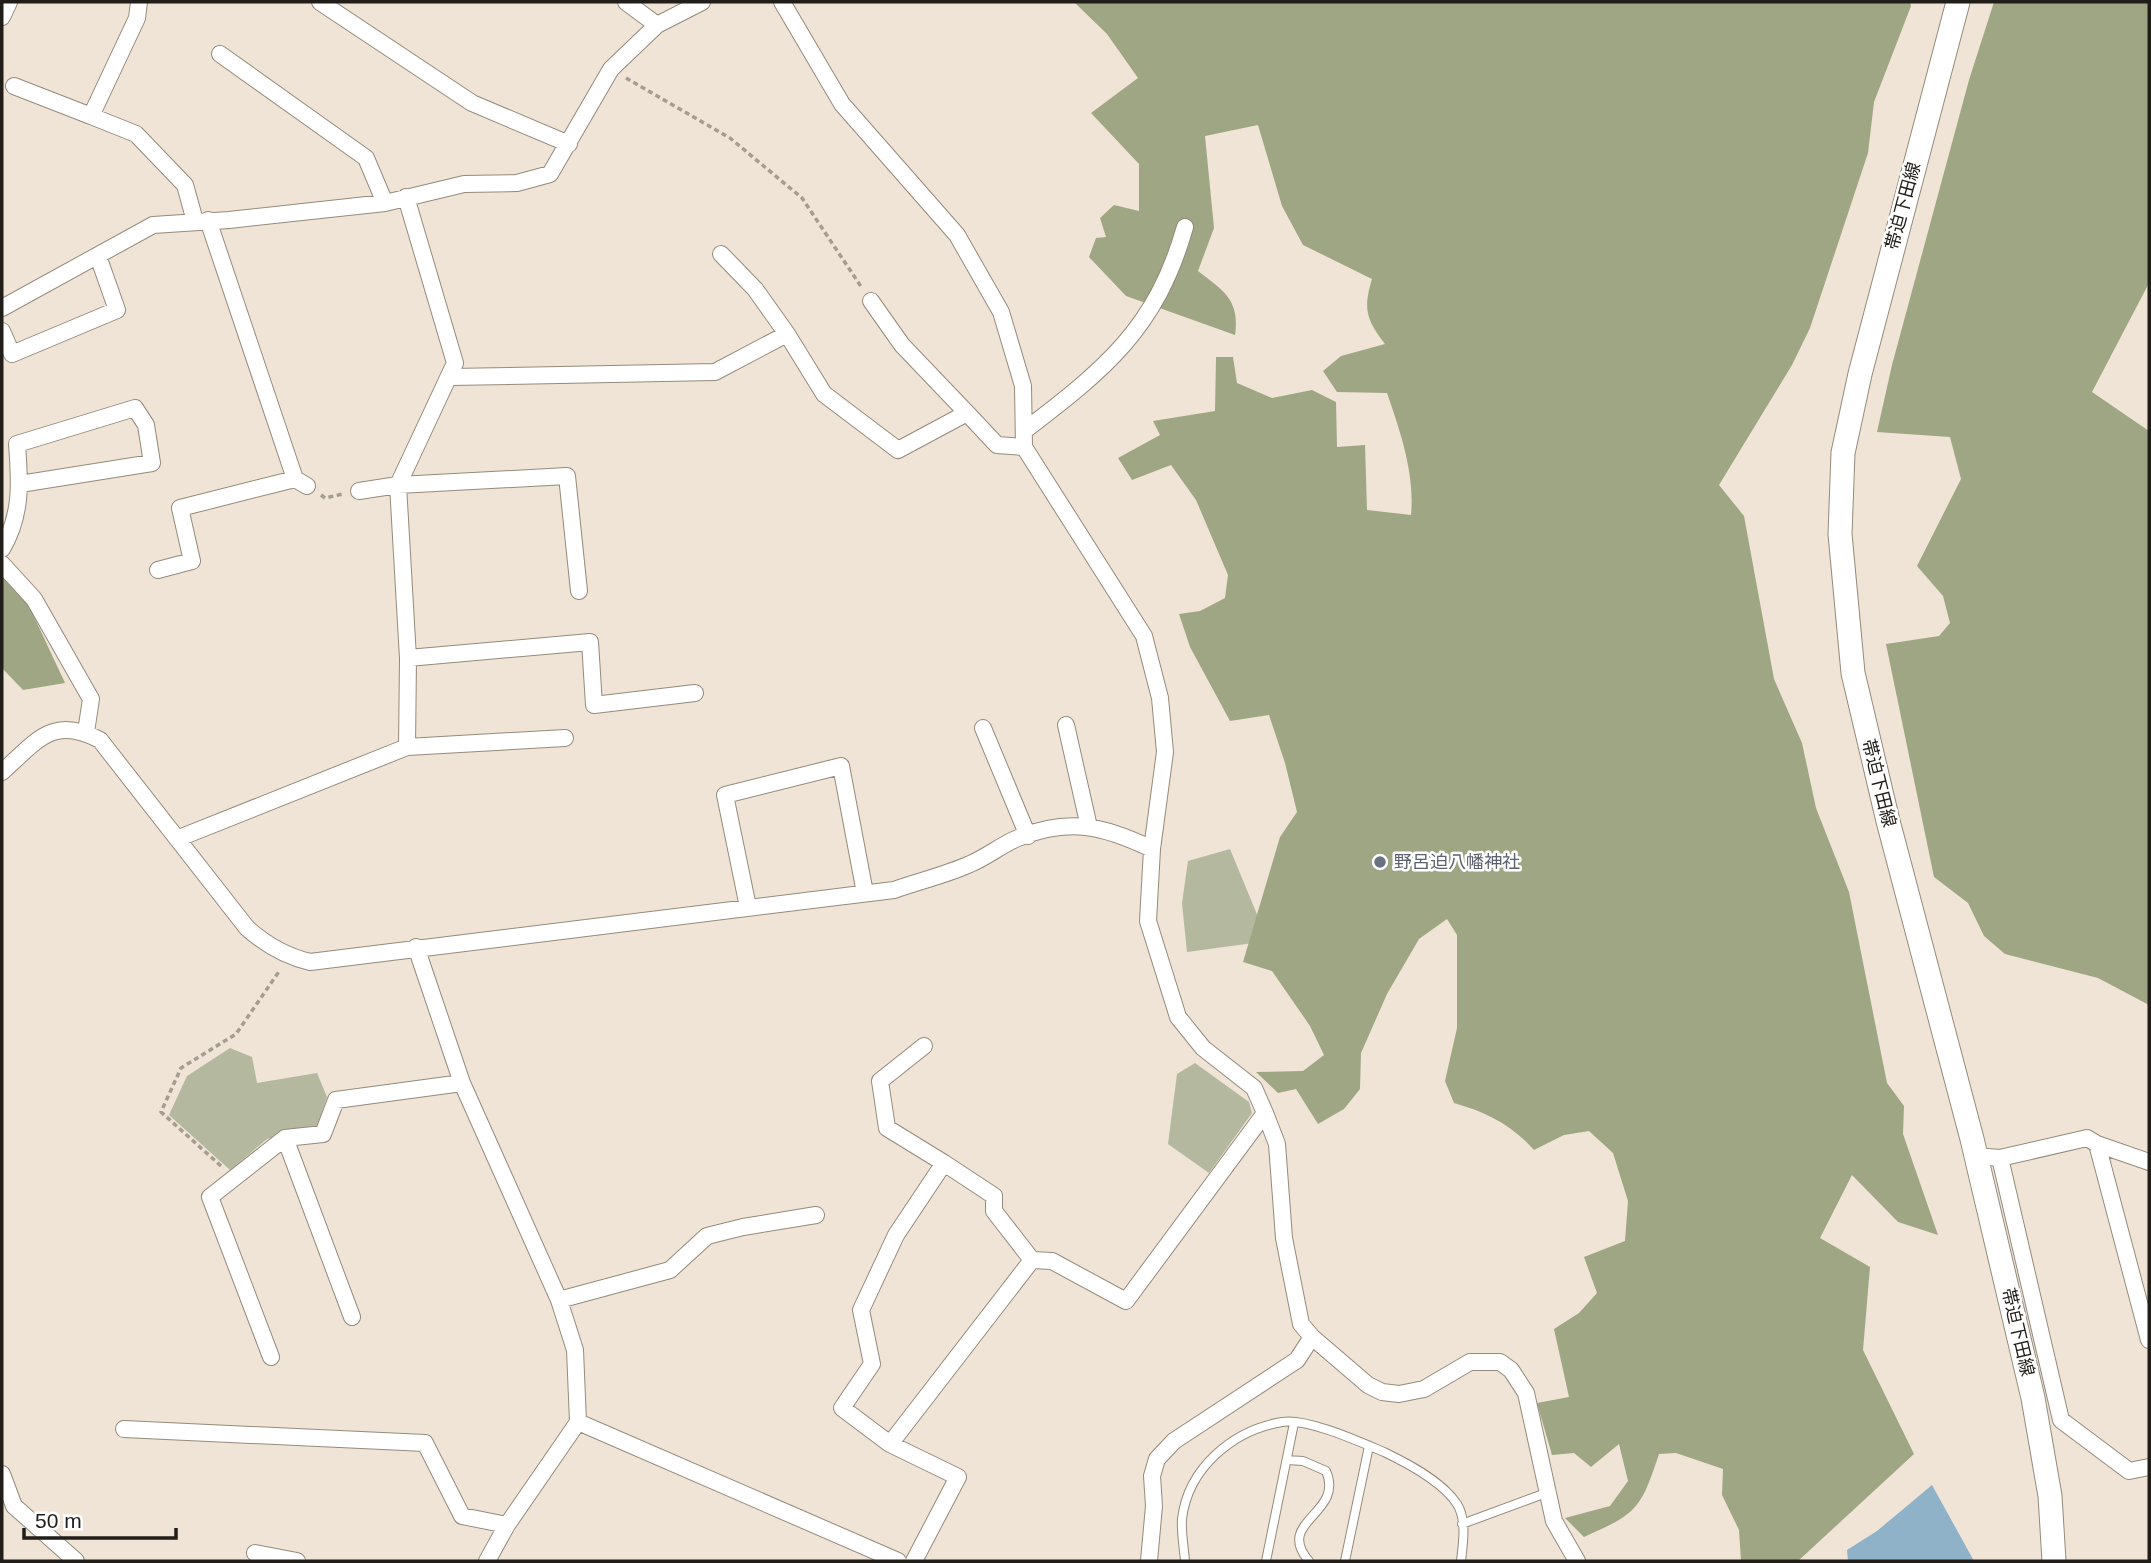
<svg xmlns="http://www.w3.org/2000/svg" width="2151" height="1563" font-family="Arial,'Noto Sans JP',sans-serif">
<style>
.green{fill:#b3b89f}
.forest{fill:#9fa683}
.water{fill:#8fb2c8}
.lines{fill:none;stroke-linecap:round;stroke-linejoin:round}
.lane-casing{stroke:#958a7c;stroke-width:10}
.street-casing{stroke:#958a7c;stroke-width:18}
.secondary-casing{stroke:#958a7c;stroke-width:25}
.path{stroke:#a59d92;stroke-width:3.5;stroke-dasharray:5 3.5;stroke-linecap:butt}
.lane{stroke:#fff;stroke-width:8}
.street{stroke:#fff;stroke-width:16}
.secondary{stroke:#fff;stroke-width:23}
.worship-dot{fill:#6b7280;stroke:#fff;stroke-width:2.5}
.labels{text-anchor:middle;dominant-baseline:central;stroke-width:5;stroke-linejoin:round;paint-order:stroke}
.street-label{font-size:18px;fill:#211d18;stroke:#fff}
.worship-label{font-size:18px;fill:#5b616d;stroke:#fff;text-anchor:start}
</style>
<rect width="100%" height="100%" fill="#efe4d5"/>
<path class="green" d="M1230 849 1268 941 1187 952 1182 903 1188 861Z
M230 1048 252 1057 257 1083 317 1073 327 1097 317 1126 267 1139 230 1170 169 1115 187 1076Z
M1195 1063 1249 1102 1252 1113 1209 1173 1168 1144 1177 1074Z"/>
<path class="forest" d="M1074 2H1910L1911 6 1874 102 1868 153 1810 328 1792 365 1719 485 1744 516 1774 679 1802 743 1816 808 1849 892 1887 1083 1904 1106 1903 1134 1938 1235 1898 1222 1852 1175 1820 1238 1870 1267 1863 1350 1914 1454 1798 1561H1741L1739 1530 1722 1495 1723 1469 1676 1453 1659 1454C1640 1511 1637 1513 1584 1537L1565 1518 1610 1506 1628 1481 1619 1444 1591 1467 1574 1453 1552 1455 1537 1403 1569 1397 1554 1329 1579 1313 1597 1293 1584 1257 1625 1241 1628 1201 1613 1153 1589 1131 1564 1135 1534 1150C1512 1125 1486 1112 1454 1103L1445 1081 1457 1028V935L1447 919 1419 939 1387 994 1361 1053 1360 1089 1344 1109 1318 1124 1296 1089 1278 1093 1256 1072 1303 1071 1324 1055 1310 1026 1272 971 1243 962 1280 837 1297 812 1285 763 1269 715 1230 721 1190 647 1179 614 1200 611 1225 598 1228 575 1196 500 1171 465 1132 480 1118 458 1160 435 1153 421 1215 411 1216 357H1233L1237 383 1272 398 1312 390 1336 402 1337 447 1365 445 1367 510 1411 515C1415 473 1400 431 1387 393L1337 392 1323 371 1341 356 1385 344C1366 319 1363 309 1372 279L1303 245 1282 206 1258 125 1205 136 1214 228 1198 271C1224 291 1240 300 1235 335L1126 296 1089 257 1096 238 1106 237 1100 218 1114 205 1139 211V164L1091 113 1138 78 1107 34Z
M1994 2H2149V283L2092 392 2149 431V1005L2098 978 2005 954 1984 936 1968 903 1934 877 1886 644 1939 636 1950 623 1943 596 1917 566 1961 479 1950 437 1877 432 1892 365 1969 80Z
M2 573 22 591 65 683 23 690 2 668Z"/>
<path class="water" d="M1932 1485 1974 1561H1848L1847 1550 1877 1531Z"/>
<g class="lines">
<defs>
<path id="lane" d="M1287 1460 1303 1461 1326 1471C1345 1514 1274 1521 1309 1561
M1462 1524 1546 1493
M1185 1561C1184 1548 1181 1532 1182 1519 1188 1468 1233 1430 1282 1422 1307 1418 1360 1442 1384 1452 1407 1463 1442 1481 1457 1504 1467 1520 1463 1543 1461 1561
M1266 1561 1294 1423
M1345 1561 1369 1446"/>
<path id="street" d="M139 2 137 18 91 116 136 134 185 185 195 221
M320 2 472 103 569 144
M626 2 657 25
M782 2 842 104 957 235 1001 312 1023 386 1024 447 1144 636 1160 698 1165 752 1152 849 1148 921 1178 1017 1203 1048 1254 1088 1265 1113 1277 1144 1284 1238 1301 1324 1312 1337 1368 1385 1382 1392 1399 1394 1424 1389 1470 1362H1500L1511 1370 1526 1393 1554 1521 1577 1561
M2 17 9 2
M220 54 366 158 385 203
M14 86 91 116
M208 220 295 479
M721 254 755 289 787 334
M871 301 902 345 967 413
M2 308 153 225 229 220 385 203 464 184 517 183 550 174 611 69 657 25 702 2
M2 331 12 354 117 310 98 256
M451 377 715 372 787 334 824 394 898 450 967 413 997 445 1024 447
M1024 431C1105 369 1156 329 1185 227
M359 491 398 485 567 476 579 591
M2 549C22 515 20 483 17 444L135 408 146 425 152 463 20 484
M2 564 34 599 91 699 86 732
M158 570 192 561 180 508 295 479 307 486
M408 658 590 642 594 705 695 693
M1066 725 1089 827
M983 728 1028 836
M407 747 565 738
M2 772C37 741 52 715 100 740L247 928C266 945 285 956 310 962L894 890C919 881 946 875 970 864 987 857 1001 845 1018 838 1069 817 1104 826 1152 849
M179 838 407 747 408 658 398 485 455 363 406 197
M748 907 725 795 841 766 865 893
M416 947 462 1083 559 1300 575 1350 578 1422 507 1525 487 1561
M924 1046 880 1081 887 1128 944 1163 896 1235 861 1310 872 1364 842 1408 890 1444 1032 1260 1052 1261 1126 1301 1265 1113
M285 1138 352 1317
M2097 1144 2149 1340
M1976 1156 2000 1158 2087 1138 2097 1144 2149 1162
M2000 1158 2061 1420 2129 1471 2149 1467
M944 1163 994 1196V1211L1032 1260
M559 1300 670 1270 707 1236 743 1227 816 1215
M271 1357 210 1197 285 1138 323 1134 336 1100 462 1083
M578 1422 898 1561
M124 1429 425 1443 462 1516 507 1525
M890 1444 958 1477 914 1561
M2 1474 14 1506 76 1561
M255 1553 297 1561
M1149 1561 1154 1506 1152 1476 1157 1459 1174 1441 1297 1360 1312 1337"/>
<path id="secondary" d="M1958 2 1860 374 1843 453 1840 534 1853 673 1888 821 1972 1139 2033 1398 2050 1496 2054 1561"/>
</defs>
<use href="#lane" class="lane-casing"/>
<use href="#street" class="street-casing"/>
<use href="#secondary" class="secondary-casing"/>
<path class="path" d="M626 78 730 138 802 198 862 288
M321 495 325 498 343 494
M221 1166 161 1112 181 1068 236 1034 280 970"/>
<use href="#lane" class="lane"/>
<use href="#street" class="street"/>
<use href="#secondary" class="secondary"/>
</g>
<circle class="worship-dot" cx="1380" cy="862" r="7"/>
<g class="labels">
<g class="street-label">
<text transform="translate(1903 206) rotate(-75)">帯迫下田線</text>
<text transform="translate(1879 783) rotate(76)">帯迫下田線</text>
<text transform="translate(2018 1332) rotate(77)">帯迫下田線</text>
</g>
<g class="worship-label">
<text x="1394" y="862">野呂迫八幡神社</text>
</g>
</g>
<rect width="2151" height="1563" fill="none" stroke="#211d18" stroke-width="7"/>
<path d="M24 1528v10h152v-10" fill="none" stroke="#211d18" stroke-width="3.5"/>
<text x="35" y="1528" font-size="21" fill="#211d18" stroke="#ffffff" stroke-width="5" paint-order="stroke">50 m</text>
</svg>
